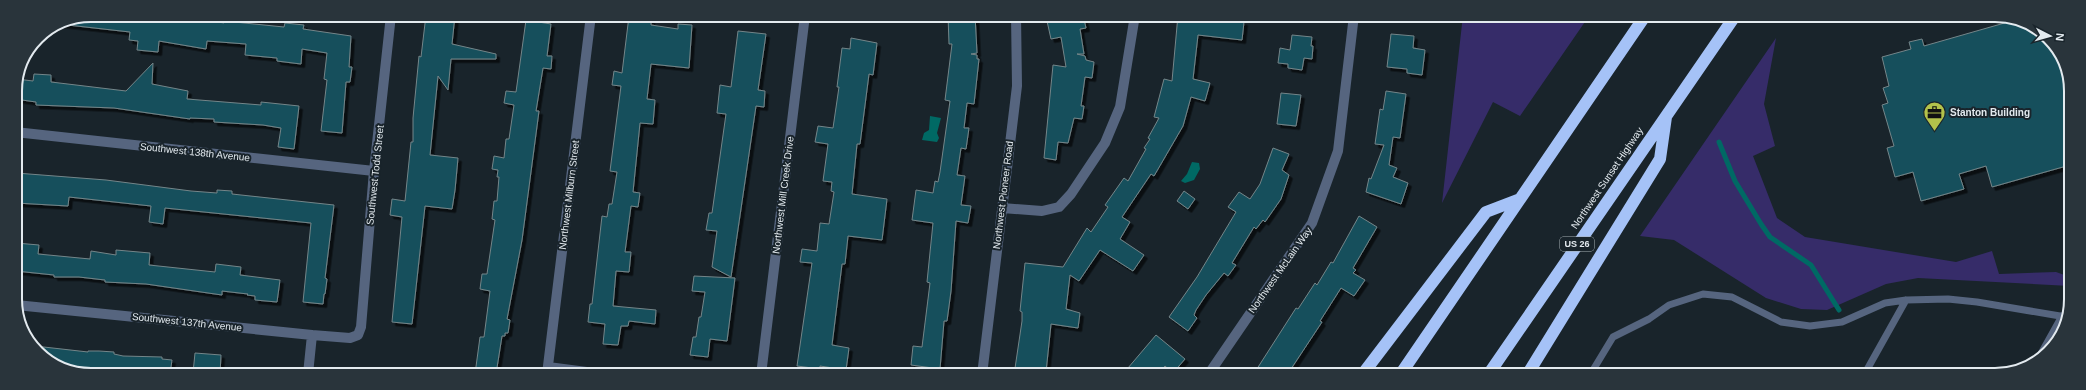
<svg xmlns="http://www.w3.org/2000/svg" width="2086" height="390" font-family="Helvetica,sans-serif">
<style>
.green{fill:#362c69}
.water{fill:#006964}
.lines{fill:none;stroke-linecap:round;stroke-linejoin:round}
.stream{stroke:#006964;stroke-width:5}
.building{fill:#15505c;stroke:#748589;filter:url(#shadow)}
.service{stroke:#56657f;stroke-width:7}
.minor{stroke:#56657f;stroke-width:10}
.motorway{stroke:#a5c2f7;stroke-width:12}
.labels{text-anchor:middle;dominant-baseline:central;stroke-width:4;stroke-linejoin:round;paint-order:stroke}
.shield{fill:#19242b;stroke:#a6afb4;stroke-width:1}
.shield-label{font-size:9px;font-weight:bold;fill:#e3eaef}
.poi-label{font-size:10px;font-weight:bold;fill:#e3eaef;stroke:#19242b;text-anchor:start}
.street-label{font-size:10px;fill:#e3eaef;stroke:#19242b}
.rim{fill:none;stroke:#e3eaef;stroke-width:2}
</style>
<defs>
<filter id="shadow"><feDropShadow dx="3.5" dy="3.5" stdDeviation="0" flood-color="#0009"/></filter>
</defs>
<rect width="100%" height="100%" fill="#19242b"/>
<path class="green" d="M1463 15 1589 16 1520 116 1493 102 1442 203Z
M1776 38 1764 104 1775 146 1753 156 1777 218 1805 237 1956 262 1992 251 1999 274 2056 272 2070 277V286L1918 278 1886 284 1827 310 1801 309 1766 298 1674 240 1640 236Z"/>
<path class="water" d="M930 116 941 118 937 133 939 138 937 142 922 140 924 133 929 130Z
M1192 162 1199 163 1200 169 1194 180 1185 183 1181 181 1187 174Z"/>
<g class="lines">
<path class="stream" d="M1719 142 1735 181 1761 224 1770 237 1811 265 1839 310"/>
</g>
<path class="building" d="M91 15H158L184 17V16L224 23V21L284 27 285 23 304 25 303 29 351 36 349 67H352L350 82H346L342 133 321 131 327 80 324 79 327 53 302 49 301 64 277 61V58L245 55 246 44 207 41 206 49 159 41 158 52 137 50 138 41 129 40 130 32 59 24 62 21Z
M426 15H455L452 44 496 54V59H451L448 90 438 76 430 155 458 158 455 190 452 209 425 206 412 324 392 322 402 217 390 215 392 199 405 201 411 142H413V118L419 56 421 57Z
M948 15H975L977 53 971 54 977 55V59H979L974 104 967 103 964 128H969L966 149 961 148 957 175 965 176 961 205 971 206 968 223 956 221 951 291 947 321H944L940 369 911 365 913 346 922 347 930 283 927 282 933 223 912 220 916 190 933 193 935 181 938 182 940 172 950 101 945 100 952 44H949Z
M1057 15H1083L1086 28 1080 29 1084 54H1077L1085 56 1086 60 1094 62 1092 78 1085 77 1081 106H1084L1082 119 1074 118 1068 143 1058 142 1056 160 1044 158 1053 65 1066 67 1061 37 1051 39 1047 21 1057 19Z
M1178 15 1244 22 1242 40 1198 35 1193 79 1210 83 1205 101 1191 97 1183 126 1154 176 1151 174 1122 217 1130 222 1120 239 1144 255 1133 271 1100 250 1079 281 1070 275 1066 309 1080 313 1078 328 1051 324 1046 372 1036 370 1035 375H1014L1022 321V312L1020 311 1025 263 1063 267 1087 228 1091 232 1108 207 1105 205 1124 178 1128 181 1146 149 1144 148 1150 139 1148 138 1159 118 1154 117 1164 79 1172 81Z
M629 16 651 19V25L678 29V24L692 25 689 68 651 64 647 99 655 100 653 124 640 123 633 192 640 193 638 207 631 206 625 252H631L629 272 616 271 613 306 656 310 655 324 629 321 628 326H621L618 345 603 344 605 324 588 322 590 304H592L602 216 607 217 609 204H612L617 172 610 171 621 86 612 85 614 71 622 73Z
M526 20 551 24 547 56H552L551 69 543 68 536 111H539L522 240 507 319 510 320 508 333H505V336H502L496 374H475L480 337H484L490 291 480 289 482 274H487L495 220 492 219 494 201H497L499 177H497L498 170 492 169 494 156 504 158 506 139H509L514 105 504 103 506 91 516 92Z
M2015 20 2049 37 2060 59 2070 93V165L1992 187 1986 166 1959 174 1964 189 1921 201 1913 172 1895 177 1887 148 1894 146 1882 105 1888 103 1883 88 1889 86 1882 57 1911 49 1909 42 1922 39 1924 46Z
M738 31 766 34 758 90 765 91 764 107 756 106 731 277 712 267 717 231 706 230 709 213H712L726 114 717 113 720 85 731 87Z
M1391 34 1414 36 1413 48 1425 50 1422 75 1407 73V69L1387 67Z
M1292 35 1312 37 1311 46H1313L1312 59 1304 58 1302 70 1288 68V64L1278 63 1280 48 1290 50Z
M851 38 877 43 873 75 869 74 860 144H857L852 194 887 199 882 240 848 236 845 264H842L832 345 849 348 846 370 820 366V369L797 366 812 263 800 262 802 249 817 251 820 223 829 224 834 192 831 191 832 182 823 181 828 144 815 142 818 126 833 128 839 87H837L842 48 850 49Z
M153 63 152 84 188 91 187 99 261 105V102L299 106 294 149 278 147 281 128 263 125 214 122V119L190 118V119L114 108 36 105V102L15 99 17 79 33 81 34 74 51 75V82L126 91Z
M1386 91 1406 94 1400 138 1393 137 1389 165 1397 168 1393 177 1408 183 1401 204 1366 192 1369 178 1371 179 1384 145 1375 144 1380 109 1383 110Z
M1281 93 1301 95 1296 126 1277 124Z
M1273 148 1289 154 1282 170 1289 175 1281 199 1265 222 1263 220 1256 229 1254 227 1232 263 1236 265 1228 276 1224 273 1206 295 1196 310 1194 315 1197 318 1188 331 1169 317 1197 277 1236 212 1228 207 1239 192 1250 199 1260 184Z
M16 173 106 180 191 191 217 193V190L232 191V194L241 195 334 205 325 278 327 279 325 294H324L323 304 303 302 311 223 165 208 163 224 149 222 151 206 69 197 68 206 16 203Z
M1184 191 1195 199 1188 209 1177 201Z
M1359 216 1377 227 1353 268 1356 270 1353 273 1365 280 1354 296 1341 288 1320 321 1322 322 1287 375H1253L1296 308 1298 309 1315 283 1317 285 1331 262 1333 263Z
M16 243 39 245 38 254 90 259 91 251 116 255V250L150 253 149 265 215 272 216 264 241 267 240 275 280 280 277 302 255 300V296L247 295 248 294 222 291V295L146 284 105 282V280L79 277H54V275L16 271Z
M694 276 735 278 727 341 710 339 708 357 690 355 693 337H696L699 317H701L705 292 692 291Z
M1156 335 1185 359 1173 373 1165 366 1159 373 1154 369 1149 375H1122Z
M35 346 88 352V351H99L114 352V354L123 356 162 357V359L172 360 170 374H120L70 369 41 356Z
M195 353 221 355 220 374 193 373Z"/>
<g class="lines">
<path class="service" d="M2038 359 2062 316
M1590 375 1613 337 1649 319 1669 305 1703 294 1732 297 1781 322 1810 326 1842 322 1885 303 1906 300 1948 299 1977 302 2066 317
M1864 375 1906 300"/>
<path class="minor" d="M15 132 374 171
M1002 208 1042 211 1059 207 1071 194 1105 143 1120 107 1135 15
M16 305 312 335 350 338 358 335 361 327 374 171 391 15
M548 367 602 374
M308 374 312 335
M547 374 591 15
M761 375 805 15
M982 375 1017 86 1016 15
M1208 375 1312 223 1338 151 1354 15"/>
<path class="motorway" d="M1362 375 1486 212 1520 199
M1400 375 1645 16
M1488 375 1735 16
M1527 375 1660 159 1666 117"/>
</g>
<defs>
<symbol id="office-pin" viewBox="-11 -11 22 30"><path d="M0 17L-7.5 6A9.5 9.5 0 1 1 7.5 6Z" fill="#b3c24b" stroke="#19242b"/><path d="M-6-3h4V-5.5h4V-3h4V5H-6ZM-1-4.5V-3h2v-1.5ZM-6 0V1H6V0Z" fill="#111"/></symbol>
</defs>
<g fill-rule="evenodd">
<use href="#office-pin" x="1922" y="100" width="25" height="34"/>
</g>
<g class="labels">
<rect class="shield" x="1560" y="237" width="34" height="14" rx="3"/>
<g class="shield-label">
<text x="1577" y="244">US 26</text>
</g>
<g class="poi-label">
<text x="1950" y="112">Stanton Building</text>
</g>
<g class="street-label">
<text transform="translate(195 152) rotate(6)">Southwest 138th Avenue</text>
<text transform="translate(375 175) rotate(-84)">Southwest Todd Street</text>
<text transform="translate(1607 178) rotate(-56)">Northwest Sunset Highway</text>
<text transform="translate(569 195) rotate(-83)">Northwest Milburn Street</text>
<text transform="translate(783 195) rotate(-83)">Northwest Mill Creek Drive</text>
<text transform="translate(1003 195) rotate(-83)">Northwest Pioneer Road</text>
<text transform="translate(1280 270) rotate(-55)">Northwest McLain Way</text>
<text transform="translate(187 322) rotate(6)">Southwest 137th Avenue</text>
</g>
</g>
<path d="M0 0H2086V390H0ZM91 22H1995A69 69 0 0 1 2064 91V299A69 69 0 0 1 1995 368H91A69 69 0 0 1 22 299V91A69 69 0 0 1 91 22Z" fill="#29343b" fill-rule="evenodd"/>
<path class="rim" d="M91 22H1995A69 69 0 0 1 2064 91V299A69 69 0 0 1 1995 368H91A69 69 0 0 1 22 299V91A69 69 0 0 1 91 22Z"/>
<g transform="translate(2050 36) rotate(96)" stroke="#19242b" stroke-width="3" paint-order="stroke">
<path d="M0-3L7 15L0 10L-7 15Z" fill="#e3eaef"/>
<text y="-6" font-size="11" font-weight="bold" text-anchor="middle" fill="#e3eaef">N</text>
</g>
</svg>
